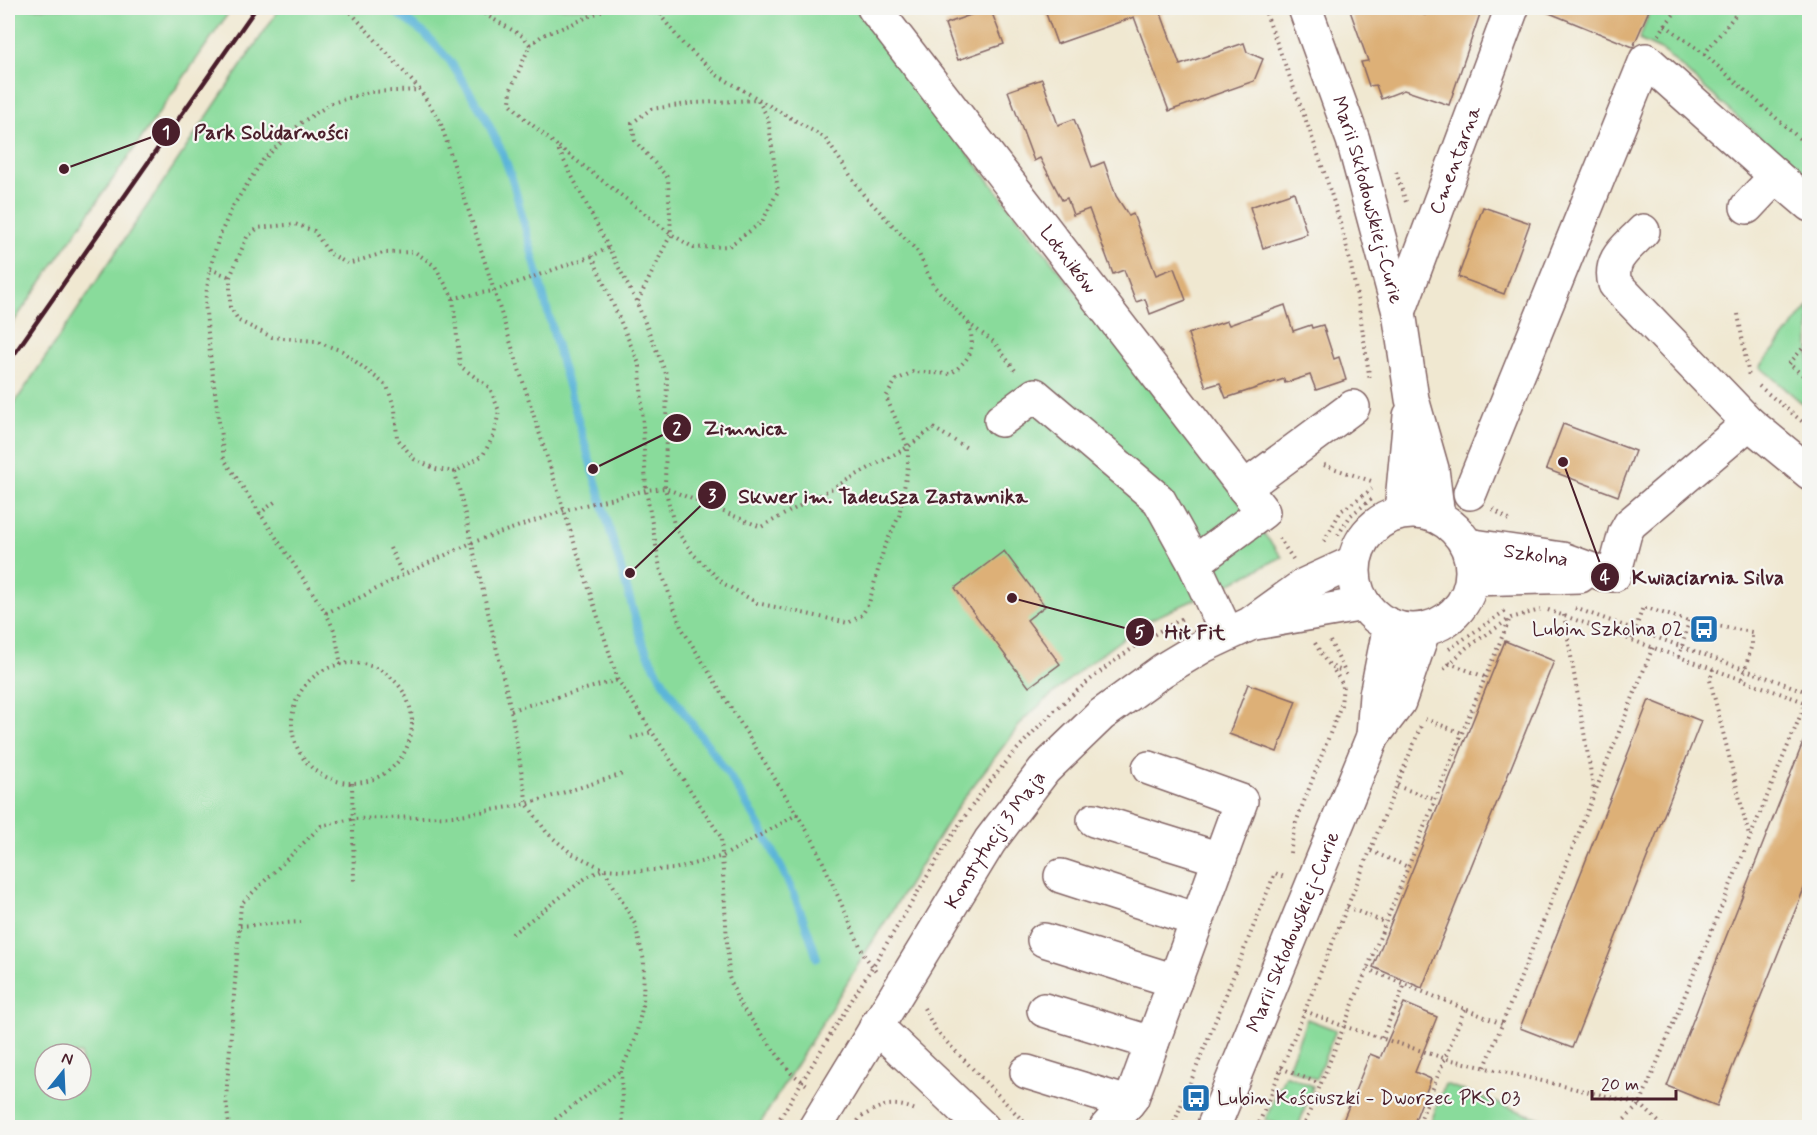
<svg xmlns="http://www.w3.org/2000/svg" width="1817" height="1135" font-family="Mynerve,sans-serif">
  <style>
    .green { fill: #89db9b; stroke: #6a7d63; stroke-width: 1.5; fill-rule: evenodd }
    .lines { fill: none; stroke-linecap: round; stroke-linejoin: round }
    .stream { stroke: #5bb5d9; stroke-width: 8 }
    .building { fill: #ddb077 }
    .minor-casing { stroke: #846565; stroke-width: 36 }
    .path { stroke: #846565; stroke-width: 4; stroke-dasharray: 1.5 4.5; stroke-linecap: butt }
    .minor { stroke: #fff; stroke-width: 33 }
    .rail { stroke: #4a1f2b; stroke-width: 4.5 }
    .labels { text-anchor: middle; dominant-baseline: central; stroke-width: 4.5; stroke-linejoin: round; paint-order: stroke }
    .street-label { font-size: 20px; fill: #4a1f2b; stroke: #f6f6f2 }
    .poi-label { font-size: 20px; fill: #4a1f2b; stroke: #f6f6f2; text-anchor: end }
    .leader { fill: none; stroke: #4a1f2b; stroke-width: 2 }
    .callout-dot { fill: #4a1f2b; stroke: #f6f6f2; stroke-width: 2 }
    .mark-label { font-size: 18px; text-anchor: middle; font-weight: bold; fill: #fff }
    .callout-label { font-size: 21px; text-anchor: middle; font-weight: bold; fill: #4a1f2b; stroke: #f6f6f2; stroke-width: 4.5; stroke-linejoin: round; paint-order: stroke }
  </style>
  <rect width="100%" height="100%" fill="#f6f6f2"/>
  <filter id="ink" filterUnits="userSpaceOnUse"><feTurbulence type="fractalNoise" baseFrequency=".0167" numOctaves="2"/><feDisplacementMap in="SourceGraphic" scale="12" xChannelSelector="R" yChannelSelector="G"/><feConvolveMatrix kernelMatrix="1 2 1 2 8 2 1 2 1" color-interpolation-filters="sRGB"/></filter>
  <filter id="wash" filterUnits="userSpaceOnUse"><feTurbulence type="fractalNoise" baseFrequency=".008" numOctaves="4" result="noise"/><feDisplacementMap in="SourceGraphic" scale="24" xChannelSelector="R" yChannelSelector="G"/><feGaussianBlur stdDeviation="1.35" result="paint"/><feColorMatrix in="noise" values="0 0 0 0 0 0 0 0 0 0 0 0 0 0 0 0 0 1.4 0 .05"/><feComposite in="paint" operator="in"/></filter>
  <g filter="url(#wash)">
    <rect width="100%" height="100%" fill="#f0e8d1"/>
    <g class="green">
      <path d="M8 8H232L8 330Z"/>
      <path d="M280 8H855L1282 557 1221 588 1147 621 1084 667 1025 718 960 803 864 955 758 1127 8 1128V413ZM45 1054H81V1090H45Z"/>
      <path d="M1651 8H1809V181L1663 51 1639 40Z"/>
      <path d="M1809 306V409L1760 367Z"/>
      <path d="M1307 1019 1336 1030 1316 1079 1288 1068Z"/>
      <path d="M1285 1075 1313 1086 1298 1127H1285L1265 1120Z"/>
      <path d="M1445 1084 1563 1127H1429Z"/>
    </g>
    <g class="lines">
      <path class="stream" d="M390 8 425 34 450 61 484 115 503 154 513 182 561 361 642 641C662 688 696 727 724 768 764 827 796 891 817 958"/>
    </g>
    <g id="blocks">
      <g class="building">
        <path d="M990 8 1004 44 958 60 945 24Z"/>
        <path d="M1044 8H1159L1180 65 1244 43 1247 52 1263 59 1254 81 1169 111 1134 17 1057 44Z"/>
        <path d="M1349 8H1404L1425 15 1428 8H1482L1449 105 1404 90 1381 99 1376 85 1369 86 1361 62 1368 61Z"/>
        <path d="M1537 8H1650L1633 47Z"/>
        <path d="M1042 79 1058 125 1074 119 1092 167 1104 162 1116 196 1129 216 1133 214 1156 275 1174 268 1186 300 1150 314 1145 299 1136 302 1124 270 1113 274 1089 209 1073 215 1067 198 1062 200 1040 158 1034 161 1008 91Z"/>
        <path d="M1294 192 1307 234 1263 248 1250 207Z"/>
        <path d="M1483 207 1530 223 1504 294 1458 277Z"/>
        <path d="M1285 305 1293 331 1311 325 1312 328 1323 325 1334 359 1339 357 1346 380 1316 390 1310 375 1285 383 1284 379 1226 398 1220 383 1206 387 1188 334 1227 321 1229 325Z"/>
        <path d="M1563 424 1635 451 1618 496 1546 469Z"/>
        <path d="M1004 551 1045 606 1027 620 1060 664 1029 687 955 588Z"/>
        <path d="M1505 641 1554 661 1422 988 1373 967Z"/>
        <path d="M1248 684 1296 701 1277 752 1229 734Z"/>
        <path d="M1649 700 1701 721 1572 1048 1520 1028Z"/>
        <path d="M1808 730 1809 876 1717 1106 1667 1086Z"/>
        <path d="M1404 1003 1437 1017 1415 1072 1431 1079 1412 1128H1354L1342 1123 1370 1054 1380 1058Z"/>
      </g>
    </g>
  </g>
  <g filter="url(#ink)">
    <use href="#blocks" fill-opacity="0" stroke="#846565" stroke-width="1.5"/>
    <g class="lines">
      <g class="minor-casing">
        <g id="minor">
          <path id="s1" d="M874 8 1263 512 1194 563"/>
          <path id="s2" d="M1305 8 1353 140 1399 312 1412 399 1432 469 1438 516"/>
          <path d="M1747 207 1776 176 1810 205"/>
          <path d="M1643 231C1627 248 1608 259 1615 284L1749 423"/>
          <path id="s3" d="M1399 312 1512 8"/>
          <path d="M1001 420 1035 395 1159 500 1194 563 1227 634"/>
          <path d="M1244 488 1353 407"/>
          <path d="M1470 493 1646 60 1776 176"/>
          <path d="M1401 512 1410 416"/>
          <circle cx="1413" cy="571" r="59"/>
          <path id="s4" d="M1467 545 1562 559 1603 574 1614 575 1625 533 1630 524 1749 423 1810 473"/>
          <path d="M1472 579 1580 576"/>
          <path d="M1255 623 1364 604"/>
          <path d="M1373 736 1376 695 1390 625"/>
          <path d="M1094 820 1220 859"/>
          <path d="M1061 876 1197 920"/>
          <path d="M1044 940 1175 981"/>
          <path d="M1044 1010 1152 1043"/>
          <path d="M876 1026 983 1128"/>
          <path d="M1027 1072 1128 1103"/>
          <path id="s5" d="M815 1128 990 841 1044 770 1101 715 1163 670 1203 646 1250 624 1304 585 1354 562"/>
          <path d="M1106 1128 1132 1098 1241 801 1149 768"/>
          <path id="s6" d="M1213 1128 1373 736 1399 702 1424 629"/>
        </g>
      </g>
      <g class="path">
        <path d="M347 8 420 90 440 121 618 680 721 837 729 977 739 1003 791 1073 807 1085"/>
        <path d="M474 8 524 37 530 45 511 89 510 103 524 118 556 145 637 303 667 376 665 488 675 528 693 554 723 583 757 603 848 623 862 615 869 603 884 548 899 516 908 466V447L886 397 896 380 913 372 951 374C972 356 975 351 969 324"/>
        <path d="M660 8 661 16 683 44 717 75 825 138 863 194 918 252 933 285 969 324 994 342 1017 373"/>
        <path d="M1264 8C1292 85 1324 162 1345 241 1357 287 1363 334 1370 381"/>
        <path d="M487 15 488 8"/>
        <path d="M1665 25 1679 8"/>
        <path d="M1659 35 1665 25 1704 54 1741 8"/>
        <path d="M530 45 543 35 572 24 608 8"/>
        <path d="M1704 54 1810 148"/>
        <path d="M559 147 671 234 694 248 729 246 762 222 778 191 768 118 758 100 694 103 651 109 632 123 635 141 668 178 671 234 637 303"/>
        <path d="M1396 172 1406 202"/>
        <path d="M592 256 640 366 646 490 660 568 681 627 814 842 864 955 876 971"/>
        <path d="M210 269 230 277"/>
        <path d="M453 298 493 291 592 256 608 248"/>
        <path d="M1738 314 1749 377"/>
        <path d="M1810 340 1789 364 1810 381"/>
        <path d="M1759 386 1810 428"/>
        <path d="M1324 465 1374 482"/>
        <path d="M455 472 436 469 414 459 397 438 395 409 387 386 342 351 315 341 272 337 239 321 230 307V277L247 237 258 228 295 224 314 231 329 253 348 264 383 253 415 252 435 266 453 298 460 366 490 388 499 411 494 435 483 455 455 472 511 710 527 804 547 833 571 853 604 869 636 871 674 869 723 856 798 814"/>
        <path d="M1493 509 1509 520"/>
        <path d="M259 514 276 501"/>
        <path d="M1338 535 1351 515 1372 499"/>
        <path d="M1279 538 1293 559"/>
        <path d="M1324 541 1341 511 1372 489"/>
        <path d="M390 548 403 575"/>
        <path d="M1575 608 1810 693"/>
        <path d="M1548 610 1810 704"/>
        <path d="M326 613 363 596 403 575 471 543 565 510 646 490 665 488 761 527 908 447 933 428 967 448"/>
        <path d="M1564 615 1594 791"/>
        <path d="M1632 639 1643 607 1689 621 1752 632V644L1742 680"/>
        <path d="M1330 641 1348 678"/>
        <path d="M1315 643C1324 658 1326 667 1344 671"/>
        <path d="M1449 649 1508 609"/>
        <path d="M1679 657 1689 621"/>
        <path d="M1449 663 1485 677"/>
        <circle cx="352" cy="723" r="60"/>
        <path d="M341 665 335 632 326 613 224 459 210 354 205 302 210 269 219 237 233 206 263 160 302 122 332 103 369 92 419 90"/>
        <path d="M1444 669 1466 648 1511 618 1540 610"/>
        <path d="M1713 669 1710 680 1749 836"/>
        <path d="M511 710 618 680"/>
        <path d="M1425 719 1462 733"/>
        <path d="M631 738 652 732"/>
        <path d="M352 783 354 881"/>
        <path d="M1397 786 1436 800"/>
        <path d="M1371 851 1408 867"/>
        <path d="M1290 853 1295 825 1341 705 1343 685 1333 669"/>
        <path d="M1347 907 1386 923"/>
        <path d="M240 926 301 922"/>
        <path d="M512 934 587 877 604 869 635 924 644 961 643 1004 635 1040 621 1070 544 1128"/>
        <path d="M1367 969 1502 1024"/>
        <path d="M924 1008 936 1031 1030 1128"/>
        <path d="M1305 1011 1343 1026 1444 1058 1640 1104 1665 1128"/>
        <path d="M1382 1038 1405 984"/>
        <path d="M1485 1067 1653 647"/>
        <path d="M1281 1068 1320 1084"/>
        <path d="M621 1071 623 1128"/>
        <path d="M858 1121C861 1116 865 1115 870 1112 887 1102 900 1103 918 1111"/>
        <path d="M1259 1124 1268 1128"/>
        <path d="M229 1128 226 1099 241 904 321 826 352 819 453 816 480 812 527 804 626 773"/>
        <path d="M774 1128C814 1061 855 995 895 930 924 883 952 831 986 787 1039 718 1107 658 1185 617"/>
        <path d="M1172 1128 1275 873 1284 877"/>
        <path d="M1257 1128 1421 726"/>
        <path d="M1303 1128 1462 733 1510 618"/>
        <path d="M1417 1128 1465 1008"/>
        <path d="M1616 1128 1640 1104 1806 702"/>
      </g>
      <use href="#minor" class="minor"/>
      <path class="rail" d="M8 363 256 8"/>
    </g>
  </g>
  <defs>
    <g id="bus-square" transform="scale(1.5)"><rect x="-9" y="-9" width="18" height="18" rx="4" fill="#1f6fb2" stroke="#f6f6f2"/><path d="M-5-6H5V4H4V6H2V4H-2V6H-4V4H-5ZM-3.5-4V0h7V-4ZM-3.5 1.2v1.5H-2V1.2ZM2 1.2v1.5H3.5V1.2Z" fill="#fff"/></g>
  </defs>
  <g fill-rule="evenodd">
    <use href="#bus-square" x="1704" y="629"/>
    <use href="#bus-square" x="1196" y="1098"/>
  </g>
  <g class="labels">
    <g class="street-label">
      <text stroke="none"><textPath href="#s3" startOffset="162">Cmentarna</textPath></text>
      <text stroke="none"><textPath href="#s2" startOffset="202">Marii Skłodowskiej-Curie</textPath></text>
      <text stroke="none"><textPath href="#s1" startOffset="318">Lotników</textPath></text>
      <text stroke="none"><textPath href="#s4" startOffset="70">Szkolna</textPath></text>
      <text stroke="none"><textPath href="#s5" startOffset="340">Konstytucji 3 Maja</textPath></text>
      <text stroke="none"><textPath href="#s6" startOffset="212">Marii Skłodowskiej-Curie</textPath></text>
    </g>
    <g class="poi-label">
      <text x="1683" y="629">Lubin Szkolna 02</text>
      <text x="1217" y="1098" text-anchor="start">Lubin Kościuszki - Dworzec PKS 03</text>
    </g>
  </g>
  <path class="leader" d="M64 169L166 132M593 469L677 428M630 573L712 495M1563 462L1605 577M1012 598L1140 632"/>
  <g class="callout-dot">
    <circle cx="64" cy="169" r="6"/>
    <circle cx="593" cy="469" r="6"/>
    <circle cx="630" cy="573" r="6"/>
    <circle cx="1563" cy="462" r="6"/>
    <circle cx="1012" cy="598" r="6"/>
    <circle cx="166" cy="132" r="15"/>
    <circle cx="677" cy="428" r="15"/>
    <circle cx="712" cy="495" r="15"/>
    <circle cx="1605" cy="577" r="15"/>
    <circle cx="1140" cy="632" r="15"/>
  </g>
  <g class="mark-label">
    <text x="166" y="138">1</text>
    <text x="677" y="434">2</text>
    <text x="712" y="501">3</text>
    <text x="1605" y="583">4</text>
    <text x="1140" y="638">5</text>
  </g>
  <g class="callout-label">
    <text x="271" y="139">Park Solidarności</text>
    <text x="745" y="435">Zimnica</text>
    <text x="883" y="503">Skwer im. Tadeusza Zastawnika</text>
    <text x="1708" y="584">Kwiaciarnia Silva</text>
    <text x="1195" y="639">Hit Fit</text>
  </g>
  <rect width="1817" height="1135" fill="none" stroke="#f6f6f2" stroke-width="30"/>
  <g transform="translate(63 1072) rotate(18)"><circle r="28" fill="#f6f6f2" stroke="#b1a0a2" stroke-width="1.5"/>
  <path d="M0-4.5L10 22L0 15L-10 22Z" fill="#1f6fb2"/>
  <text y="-9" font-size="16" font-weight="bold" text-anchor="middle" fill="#4a1f2b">N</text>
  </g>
  <path d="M1592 1090v9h84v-9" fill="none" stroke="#4a1f2b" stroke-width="3"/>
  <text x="1601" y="1090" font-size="18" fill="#4a1f2b" stroke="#f6f6f2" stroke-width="4.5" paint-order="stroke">20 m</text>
</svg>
